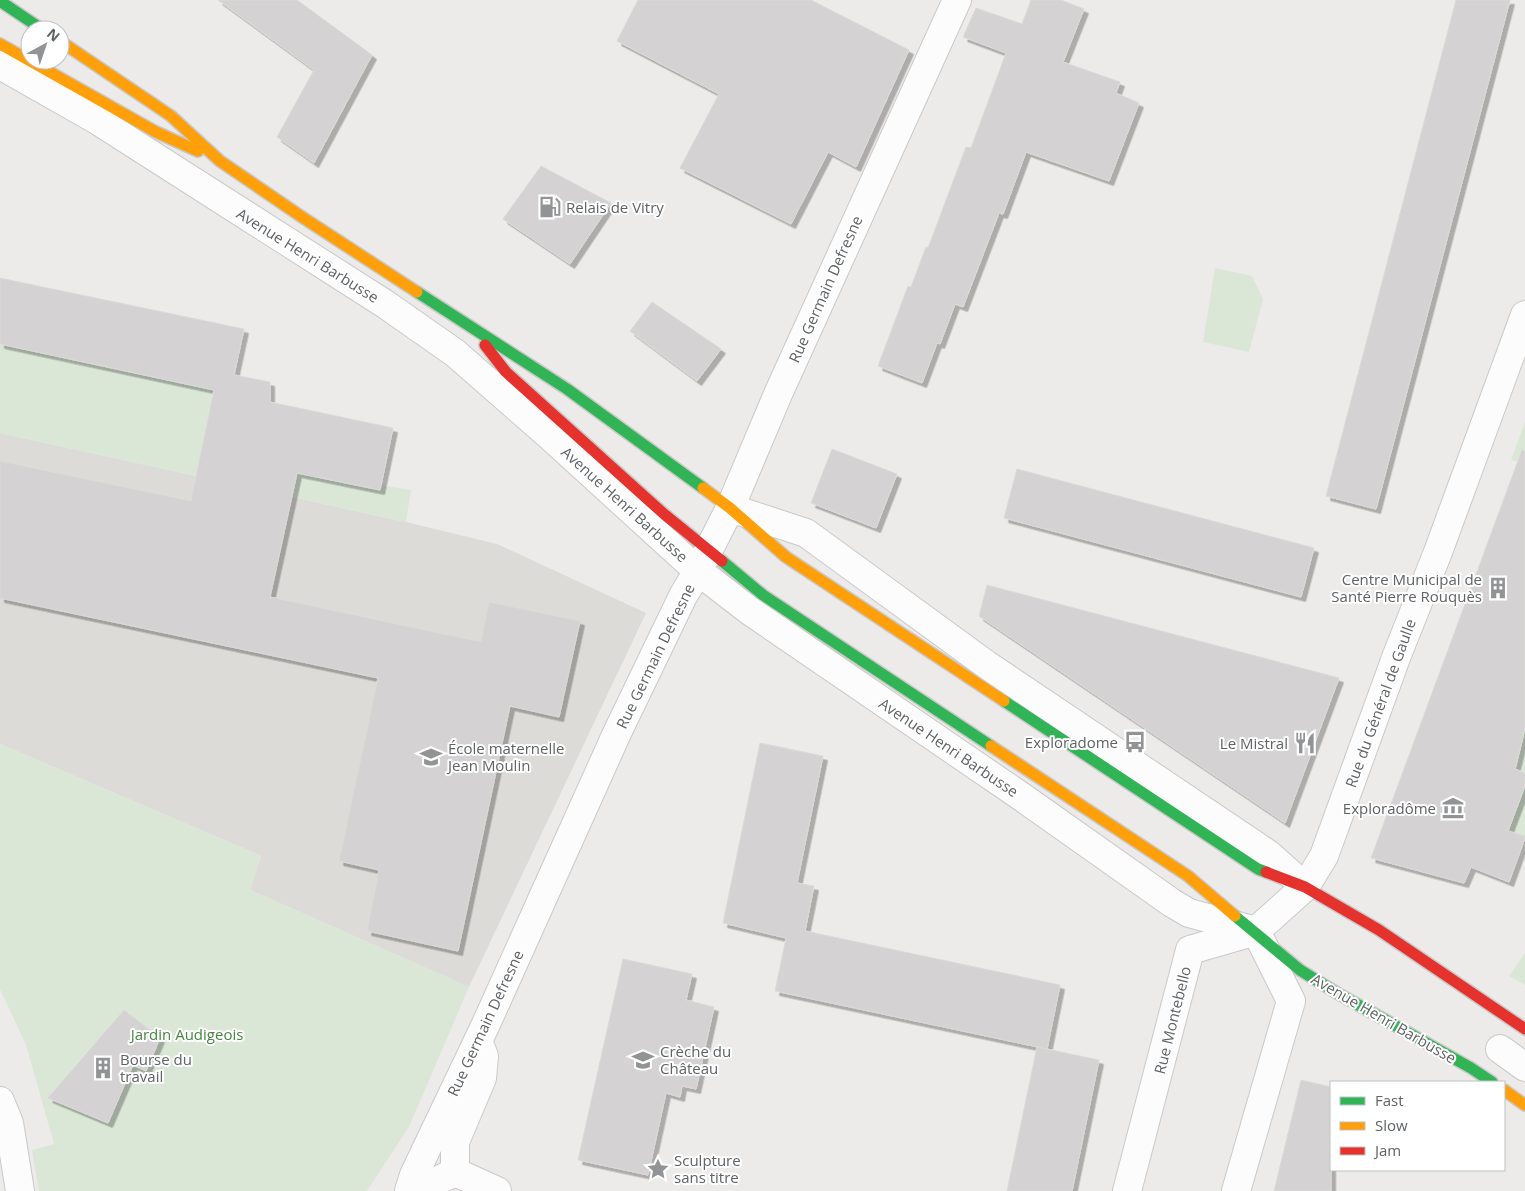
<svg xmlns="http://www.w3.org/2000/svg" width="1525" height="1191" font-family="'Open Sans',sans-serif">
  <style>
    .education { fill: #dddbd8 }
    .green { fill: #dae7d6 }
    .building { fill: #d4d2d2; stroke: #dcdad8; filter: url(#shadow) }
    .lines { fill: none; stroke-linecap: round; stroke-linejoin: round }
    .street-casing { stroke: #cac9c9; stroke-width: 30 }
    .fast-casing { stroke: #c8c8c8; stroke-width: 14 }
    .slow-casing { stroke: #c8c8c8; stroke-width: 14 }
    .jam-casing { stroke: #c8c8c8; stroke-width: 14 }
    .street { stroke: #fcfcfc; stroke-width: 28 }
    .fast { stroke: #30b455; stroke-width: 11 }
    .slow { stroke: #ff9f0a; stroke-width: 11 }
    .jam { stroke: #e5322d; stroke-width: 11 }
    .labels { text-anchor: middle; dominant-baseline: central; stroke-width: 4; stroke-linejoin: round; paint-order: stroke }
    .poi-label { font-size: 15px; fill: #5f6366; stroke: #fff; text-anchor: start }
    .street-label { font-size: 15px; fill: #5f6366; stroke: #fff }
    .park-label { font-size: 15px; fill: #468440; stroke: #fff }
  </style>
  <defs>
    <filter id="shadow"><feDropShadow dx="4.5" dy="4.5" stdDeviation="0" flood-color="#0004"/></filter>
  </defs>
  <rect width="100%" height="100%" fill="#edebe9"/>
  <path class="education" d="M0 433 406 522 497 544 646 613 469 987 250 890 261 856 0 744Z"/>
  <g class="green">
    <path d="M1215 268 1252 276 1263 299 1249 352 1203 342Z"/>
    <path d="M0 344 214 390 201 453 380 490 381 485 411 490 406 522 0 433Z"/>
    <path d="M1525 422V464L1511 460Z"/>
    <path d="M1525 729V773L1517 770Z"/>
    <path d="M0 744 261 856 250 890 469 987 409 1127 367 1191H39L32 1150 54 1144 26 1045 0 989Z"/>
    <path d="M1525 786V836L1508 831Z"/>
    <path d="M1525 953V985L1509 976Z"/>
  </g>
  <g class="building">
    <path d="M218 0H297L372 55 314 163 277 137 314 70Z"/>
    <path d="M638 0H811L909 50 856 167 828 152 791 224 680 168 719 94 617 41Z"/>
    <path d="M1031 0H1061L1084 9 1063 62 1120 82 1116 93 1139 103 1109 181 1026 152 1003 214 999 213 963 307 955 304 940 344 937 343 922 383 878 366 908 286 911 287 926 247 928 248 966 147 971 148 1006 53 963 37 976 8 1022 24Z"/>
    <path d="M1456 0H1510L1376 509 1326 496Z"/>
    <path d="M541 166 611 203 570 264 503 219Z"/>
    <path d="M0 278 244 329 234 375 270 382V402L393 428 380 490 297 473 270 597 481 642 489 602 580 621 559 717 510 706 458 951 367 931 379 870 339 861 378 678 0 598V461L191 501 214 390 0 344Z"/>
    <path d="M652 302 721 349 697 381 630 331Z"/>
    <path d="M832 449 897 474 876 528 811 503Z"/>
    <path d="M1522 450 1525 451V729L1515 769 1525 773V786L1508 831 1525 836V838L1509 882 1471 867 1464 883 1371 858Z"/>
    <path d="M1017 469 1314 548 1301 597 1004 518Z"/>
    <path d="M987 585 1339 678 1285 823 979 616Z"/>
    <path d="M760 743 823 756 797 883 814 886 805 931 1060 985 1047 1049 775 991 786 938 723 923Z"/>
    <path d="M623 959 692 974 686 1000 714 1007 696 1089 682 1086 680 1097 666 1093 648 1175 578 1160Z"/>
    <path d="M124 1010 160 1038 146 1071 133 1065 108 1123 48 1098Z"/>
    <path d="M1037 1047 1099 1060 1072 1191H1007Z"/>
    <path d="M1301 1080 1331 1087V1191H1274Z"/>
  </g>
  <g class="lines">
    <g class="street-casing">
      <g id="street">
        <path d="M0 65 97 120 385 304 455 353 551 437 698 571 750 611 1022 797 1172 903 1189 913 1256 931"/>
        <path d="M730 508 806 533 987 665 1268 854 1304 886"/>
        <path d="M478 1041 484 1056 482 1078 455 1142V1172L497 1191"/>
        <path d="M1500 1049 1525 1067"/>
        <path d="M0 1101 9 1123 20 1191"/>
        <path d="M409 1191 414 1175 486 1024 617 733 683 596 698 571 730 508 778 394 957 0"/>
        <path d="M417 1191 455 1172"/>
        <path d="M1127 1191 1190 950 1256 931 1305 887 1324 856 1397 655 1438 552 1525 315"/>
        <path d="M1236 1191 1291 1001 1257 933"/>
      </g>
    </g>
    <g class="fast-casing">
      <g id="fast">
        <path d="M0 1 43 30"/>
        <path d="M417 292 567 389 703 488"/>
        <path d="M722 561 763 595 991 746"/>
        <path d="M1004 701 1258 869 1266 872"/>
        <path d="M1235 916 1300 970 1337 993 1471 1068 1492 1082"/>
      </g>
    </g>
    <g class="slow-casing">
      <g id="slow">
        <path d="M60 41 171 116 220 161 302 217 417 292"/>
        <path d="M0 44 156 132 198 151"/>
        <path d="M703 488 730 508 786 557 1004 701"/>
        <path d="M991 746 1188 876 1235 916"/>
        <path d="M1504 1090 1525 1105"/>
      </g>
    </g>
    <g class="jam-casing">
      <g id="jam">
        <path d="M485 345 506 372 664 514 722 561"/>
        <path d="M1266 872 1305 887 1379 930 1525 1029"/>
      </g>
    </g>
    <use href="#street" class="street"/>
    <use href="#fast" class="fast"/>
    <use href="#slow" class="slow"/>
    <use href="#jam" class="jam"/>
  </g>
  <defs>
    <g id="fuel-bare" transform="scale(1.725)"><path d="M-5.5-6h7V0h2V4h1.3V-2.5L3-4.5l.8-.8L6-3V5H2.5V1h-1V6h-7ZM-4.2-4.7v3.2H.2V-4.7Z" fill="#919394" stroke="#fff" stroke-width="2.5" paint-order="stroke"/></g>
    <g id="building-bare" transform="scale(1.725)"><path d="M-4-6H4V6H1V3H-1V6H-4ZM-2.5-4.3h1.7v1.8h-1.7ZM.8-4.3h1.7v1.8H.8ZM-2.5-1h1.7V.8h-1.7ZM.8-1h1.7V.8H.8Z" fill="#919394" stroke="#fff" stroke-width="2.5" paint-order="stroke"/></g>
    <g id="bus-bare" transform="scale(1.725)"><path d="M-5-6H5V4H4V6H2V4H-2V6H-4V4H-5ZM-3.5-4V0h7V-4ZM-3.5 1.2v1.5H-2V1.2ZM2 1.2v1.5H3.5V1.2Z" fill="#919394" stroke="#fff" stroke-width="2.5" paint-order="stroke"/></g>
    <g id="restaurant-bare" transform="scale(1.725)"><path d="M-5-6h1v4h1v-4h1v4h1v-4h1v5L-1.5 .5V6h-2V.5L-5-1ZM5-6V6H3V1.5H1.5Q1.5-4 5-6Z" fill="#919394" stroke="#fff" stroke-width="2.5" paint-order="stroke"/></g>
    <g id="school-bare" transform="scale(1.725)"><path d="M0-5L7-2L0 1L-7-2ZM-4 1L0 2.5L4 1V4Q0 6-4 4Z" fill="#919394" stroke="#fff" stroke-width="2.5" paint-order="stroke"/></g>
    <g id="museum-bare" transform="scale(1.725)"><path d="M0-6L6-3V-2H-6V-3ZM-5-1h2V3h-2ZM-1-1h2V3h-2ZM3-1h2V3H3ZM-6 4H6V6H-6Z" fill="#919394" stroke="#fff" stroke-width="2.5" paint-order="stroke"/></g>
    <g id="sight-bare" transform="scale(1.725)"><path d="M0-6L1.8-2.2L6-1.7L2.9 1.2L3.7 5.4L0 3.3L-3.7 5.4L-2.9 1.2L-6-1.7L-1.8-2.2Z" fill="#919394" stroke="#fff" stroke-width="2.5" paint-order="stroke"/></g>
  </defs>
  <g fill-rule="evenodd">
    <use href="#fuel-bare" x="550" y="207"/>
    <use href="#building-bare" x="1498" y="588"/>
    <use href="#bus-bare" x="1135" y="742"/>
    <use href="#restaurant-bare" x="1305" y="743"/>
    <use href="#school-bare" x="431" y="757"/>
    <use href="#museum-bare" x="1453" y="808"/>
    <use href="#school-bare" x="643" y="1060"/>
    <use href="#building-bare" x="103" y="1068"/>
    <use href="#sight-bare" x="658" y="1169"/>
  </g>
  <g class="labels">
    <g class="poi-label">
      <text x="566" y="207">Relais de Vitry</text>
      <text x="1482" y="579" text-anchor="end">Centre Municipal de<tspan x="1482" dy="17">Santé Pierre Rouquès</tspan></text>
      <text x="1118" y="742" text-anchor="end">Exploradome</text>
      <text x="1288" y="743" text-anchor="end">Le Mistral</text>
      <text x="448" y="748">École maternelle<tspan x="448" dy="17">Jean Moulin</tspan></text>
      <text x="1436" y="808" text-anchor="end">Exploradôme</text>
      <text x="660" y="1051">Crèche du<tspan x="660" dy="17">Château</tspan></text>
      <text x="120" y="1059">Bourse du<tspan x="120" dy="17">travail</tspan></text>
      <text x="674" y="1160">Sculpture<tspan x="674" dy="17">sans titre</tspan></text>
    </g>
    <g class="street-label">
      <text transform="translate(308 255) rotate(32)">Avenue Henri Barbusse</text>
      <text transform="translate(825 289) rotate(-66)">Rue Germain Defresne</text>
      <text transform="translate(625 504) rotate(42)">Avenue Henri Barbusse</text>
      <text transform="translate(655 656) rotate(-64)">Rue Germain Defresne</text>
      <text transform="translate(1380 703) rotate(-70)">Rue du Général de Gaulle</text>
      <text transform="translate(949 747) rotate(34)">Avenue Henri Barbusse</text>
      <text transform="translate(1384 1018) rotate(30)">Avenue Henri Barbusse</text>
      <text transform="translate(1172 1020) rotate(-76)">Rue Montebello</text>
      <text transform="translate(485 1023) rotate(-65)">Rue Germain Defresne</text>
    </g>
    <g class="park-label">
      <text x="187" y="1034">Jardin Audigeois</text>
    </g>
  </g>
  <rect x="1330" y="1081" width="175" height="90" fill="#ffffff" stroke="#bfc1c2"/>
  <rect x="1340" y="1097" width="25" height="8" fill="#30b455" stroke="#bfc1c2"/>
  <text x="1375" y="1106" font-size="15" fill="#5f6366">Fast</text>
  <rect x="1340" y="1122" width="25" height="8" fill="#ff9f0a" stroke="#bfc1c2"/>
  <text x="1375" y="1131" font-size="15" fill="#5f6366">Slow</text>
  <rect x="1340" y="1147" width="25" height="8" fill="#e5322d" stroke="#bfc1c2"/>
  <text x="1375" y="1156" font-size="15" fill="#5f6366">Jam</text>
  <g transform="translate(45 45) rotate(40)"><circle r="24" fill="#ffffff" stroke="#bfc1c2"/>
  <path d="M0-4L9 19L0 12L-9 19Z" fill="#919394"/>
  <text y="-8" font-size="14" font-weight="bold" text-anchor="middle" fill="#5f6366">N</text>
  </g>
</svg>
